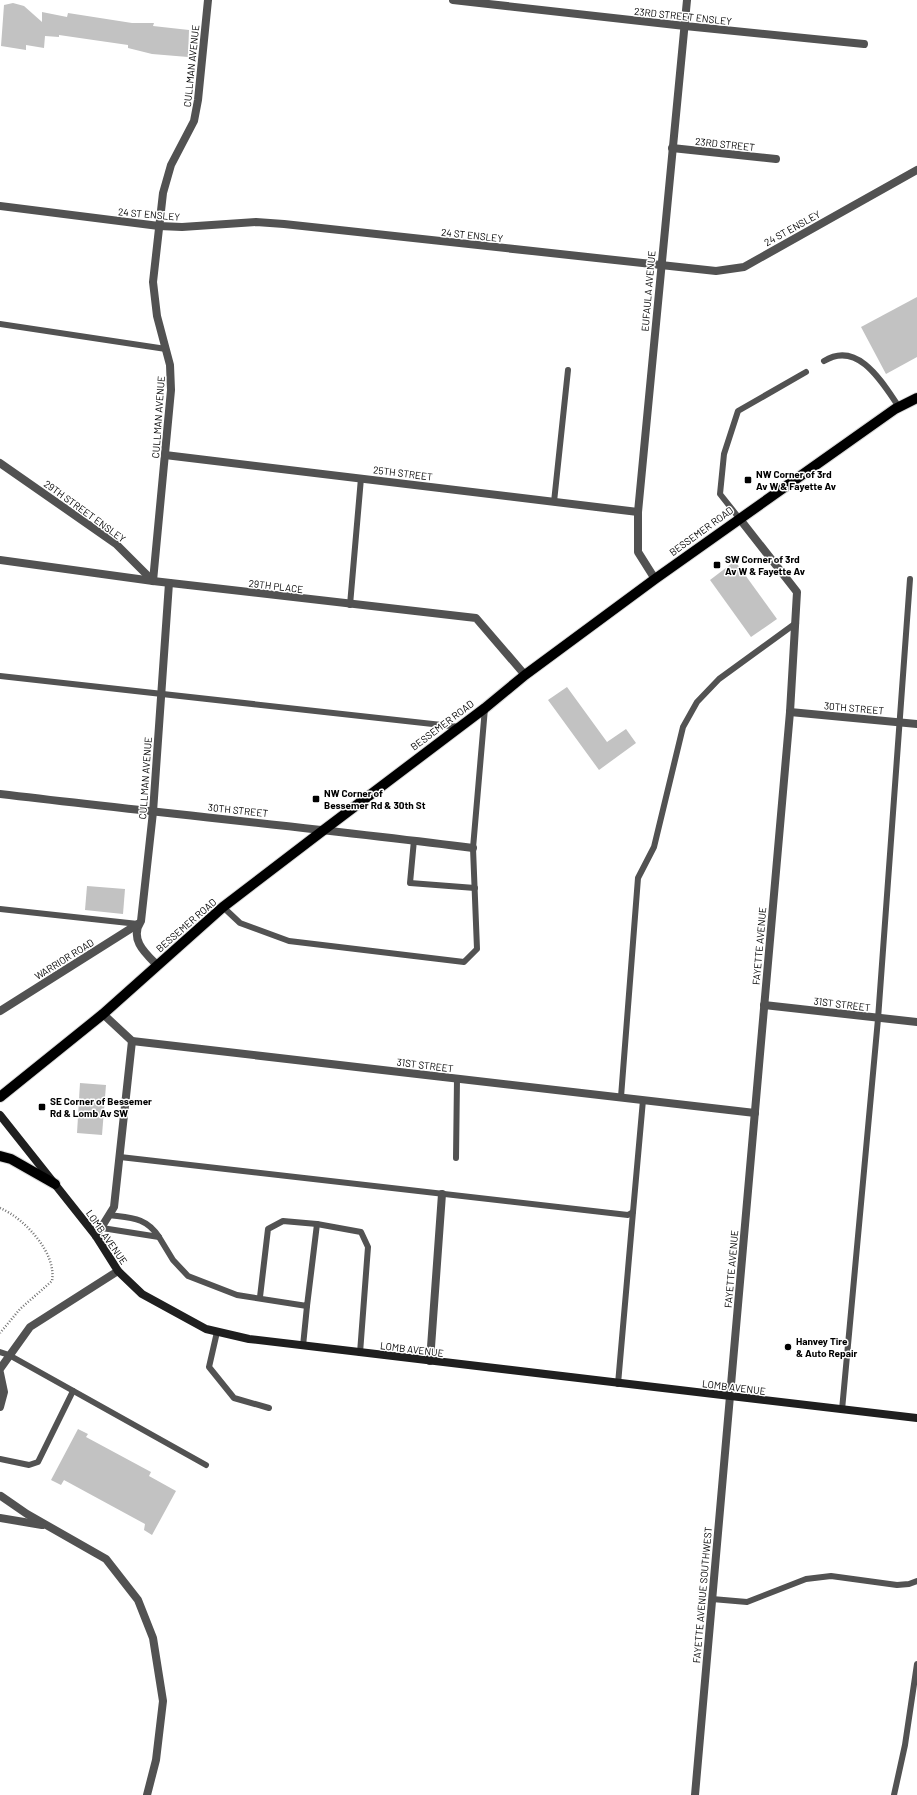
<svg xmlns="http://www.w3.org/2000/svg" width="917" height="1795" font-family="Barlow,sans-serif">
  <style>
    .building { fill: #c2c2c2 }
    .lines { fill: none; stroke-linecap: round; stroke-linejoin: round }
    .primary-casing { stroke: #dbdbdb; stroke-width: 12 }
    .path { stroke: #747474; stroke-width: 2.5; stroke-dasharray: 1 2; stroke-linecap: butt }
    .service { stroke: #525252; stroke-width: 6 }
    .minor { stroke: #525252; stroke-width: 8 }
    .tertiary { stroke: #525252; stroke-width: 8 }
    .secondary { stroke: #1f1f1f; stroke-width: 8 }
    .primary { stroke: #000; stroke-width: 10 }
    .poi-dot { fill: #000; stroke: #fff; stroke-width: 1.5 }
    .labels { text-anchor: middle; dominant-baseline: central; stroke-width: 3; stroke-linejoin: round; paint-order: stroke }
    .street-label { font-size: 10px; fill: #000; stroke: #fff }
    .poi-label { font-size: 10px; font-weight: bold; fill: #000; stroke: #fff; text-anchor: start }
  </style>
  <rect width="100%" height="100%" fill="#fff"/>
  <g class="building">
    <path d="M13 3 24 6 42 22V12L67 17 68 13 132 23H154L153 26 189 30 188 57 152 54 128 48V45L59 35V37L45 36 44 48 26 45V50L1 46 4 5Z"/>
    <path d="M917 297V357L886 374 861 327Z"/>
    <path d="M735 561 777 619 751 637 710 580Z"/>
    <path d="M567 687 607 742 626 729 636 743 599 770 548 700Z"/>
    <path d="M87 886 125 889 123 914 85 910Z"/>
    <path d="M80 1083 106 1085 102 1135 77 1133Z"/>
    <path d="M78 1429 88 1434 86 1437 151 1472 149 1476 176 1491 152 1535 144 1530 145 1524 64 1480 61 1485 51 1480Z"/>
  </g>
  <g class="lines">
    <g class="primary-casing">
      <g id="primary">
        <path d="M0 1097 103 1014 223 907 325 829 485 708 525 675 655 579 895 409 917 398"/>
        <path d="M0 1156 11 1159 55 1184"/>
      </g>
    </g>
    <path class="path" d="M0 1208C24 1218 57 1253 52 1281L20 1309 0 1333"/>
    <g class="service">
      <path d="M0 324 166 349"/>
      <path d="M824 361C858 340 882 382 899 407"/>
      <path d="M554 502 568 370"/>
      <path d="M739 518 720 494 724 454 738 411 806 372"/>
      <path d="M350 605 361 478"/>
      <path d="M0 676 460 727"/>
      <path d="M414 840 410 883 475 888"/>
      <path d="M223 907 240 923 289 941 464 962 477 949 473 848 485 708"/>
      <path d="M0 909 138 924"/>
      <path d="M621 1097 638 878 654 847 683 727 697 702 719 679 796 623"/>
      <path d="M120 1157 628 1215 633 1212 643 1100"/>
      <path d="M456 1158 457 1079"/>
      <path d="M317 1224 361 1232 368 1247 360 1353"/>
      <path d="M102 1228 159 1237C146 1217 131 1218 109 1215"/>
      <path d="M159 1237 173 1260 188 1276 237 1295 307 1306 317 1224 283 1221 268 1229 260 1297"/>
      <path d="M217 1332 209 1367 234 1398 269 1408"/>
      <path d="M303 1346 307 1306"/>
      <path d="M0 1352 9 1355 206 1465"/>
      <path d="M618 1384 633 1212"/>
      <path d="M842 1410 878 1019 910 579"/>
      <path d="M0 1459 29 1465 38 1462 73 1391"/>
      <path d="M712 1599 747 1602 806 1579 831 1576 897 1585 909 1584 917 1581"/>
      <path d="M894 1795 905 1745 917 1664"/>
    </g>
    <g class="minor">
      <path d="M453 0 685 26 864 44"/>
      <path d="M672 148 776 159"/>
      <path d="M0 206 159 226 182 227 256 222 284 224 716 271 744 267 917 170"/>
      <path d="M165 455 638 512"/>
      <path d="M0 463 116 544 153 581"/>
      <path d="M0 560 153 581 476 618 525 675"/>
      <path d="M655 579 638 552V512L687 0"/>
      <path d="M153 581 171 390 170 365 157 316 153 282 163 193 171 165 194 121 198 100 208 0"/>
      <path d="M790 712 917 724"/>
      <path d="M0 794C158 813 316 828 473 848"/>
      <path d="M157 965C145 953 129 939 141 921L153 812 169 583"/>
      <path d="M764 1005 917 1022"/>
      <path d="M0 1011 138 924"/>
      <path d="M103 1014 132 1041 755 1113"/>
      <path d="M96 1236 114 1207 132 1041"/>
      <path d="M430 1361 442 1194"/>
      <path d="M0 1369 30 1327 118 1271"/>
      <path d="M0 1373 4 1392 0 1407"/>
      <path d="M730 1396 790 712 797 592 739 518"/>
      <path d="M1 1496 27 1514 106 1559 138 1600 153 1638 163 1701 156 1760 147 1795"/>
      <path d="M0 1518 42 1525"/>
    </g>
    <path class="tertiary" d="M695 1795 730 1396"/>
    <path class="secondary" d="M0 1115 96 1236 118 1271 142 1294 206 1329 249 1339 917 1418"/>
    <use href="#primary" class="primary"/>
  </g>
  <g class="poi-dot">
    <rect x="744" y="476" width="8" height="8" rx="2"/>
    <rect x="713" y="561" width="8" height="8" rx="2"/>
    <rect x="312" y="795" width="8" height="8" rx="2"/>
    <rect x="38" y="1103" width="8" height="8" rx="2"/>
    <circle cx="788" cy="1347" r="4"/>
  </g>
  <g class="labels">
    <g class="street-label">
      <text transform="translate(683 16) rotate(6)">23RD STREET ENSLEY</text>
      <text transform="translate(191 66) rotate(-84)">CULLMAN AVENUE</text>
      <text transform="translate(725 144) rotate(6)">23RD STREET</text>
      <text transform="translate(149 214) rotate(5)">24 ST ENSLEY</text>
      <text transform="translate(792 228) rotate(-29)">24 ST ENSLEY</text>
      <text transform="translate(472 235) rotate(6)">24 ST ENSLEY</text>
      <text transform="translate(648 291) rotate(-85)">EUFAULA AVENUE</text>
      <text transform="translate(158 417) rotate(-86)">CULLMAN AVENUE</text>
      <text transform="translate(403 473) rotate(7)">25TH STREET</text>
      <text transform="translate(85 511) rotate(36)">29TH STREET ENSLEY</text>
      <text transform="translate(701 531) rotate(-36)">BESSEMER ROAD</text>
      <text transform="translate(276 586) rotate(7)">29TH PLACE</text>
      <text transform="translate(854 708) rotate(5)">30TH STREET</text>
      <text transform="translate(442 725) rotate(-37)">BESSEMER ROAD</text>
      <text transform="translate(145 778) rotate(-86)">CULLMAN AVENUE</text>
      <text transform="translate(238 810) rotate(6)">30TH STREET</text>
      <text transform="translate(186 925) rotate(-41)">BESSEMER ROAD</text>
      <text transform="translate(759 946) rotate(-85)">FAYETTE AVENUE</text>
      <text transform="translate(64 959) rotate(-32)">WARRIOR ROAD</text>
      <text transform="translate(842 1004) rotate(7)">31ST STREET</text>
      <text transform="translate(425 1065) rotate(7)">31ST STREET</text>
      <text transform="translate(107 1237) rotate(55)">LOMB AVENUE</text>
      <text transform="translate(731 1269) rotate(-85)">FAYETTE AVENUE</text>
      <text transform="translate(412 1349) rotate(7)">LOMB AVENUE</text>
      <text transform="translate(734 1387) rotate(7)">LOMB AVENUE</text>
      <text transform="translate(702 1595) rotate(-85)">FAYETTE AVENUE SOUTHWEST</text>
    </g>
    <g class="poi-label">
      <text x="756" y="474">NW Corner of 3rd<tspan x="756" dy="12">Av W &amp; Fayette Av</tspan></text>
      <text x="725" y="559">SW Corner of 3rd<tspan x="725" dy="12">Av W &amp; Fayette Av</tspan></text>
      <text x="324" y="793">NW Corner of<tspan x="324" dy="12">Bessemer Rd &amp; 30th St</tspan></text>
      <text x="50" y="1101">SE Corner of Bessemer<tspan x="50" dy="12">Rd &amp; Lomb Av SW</tspan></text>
      <text x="796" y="1341">Hanvey Tire<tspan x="796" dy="12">&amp; Auto Repair</tspan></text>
    </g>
  </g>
</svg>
